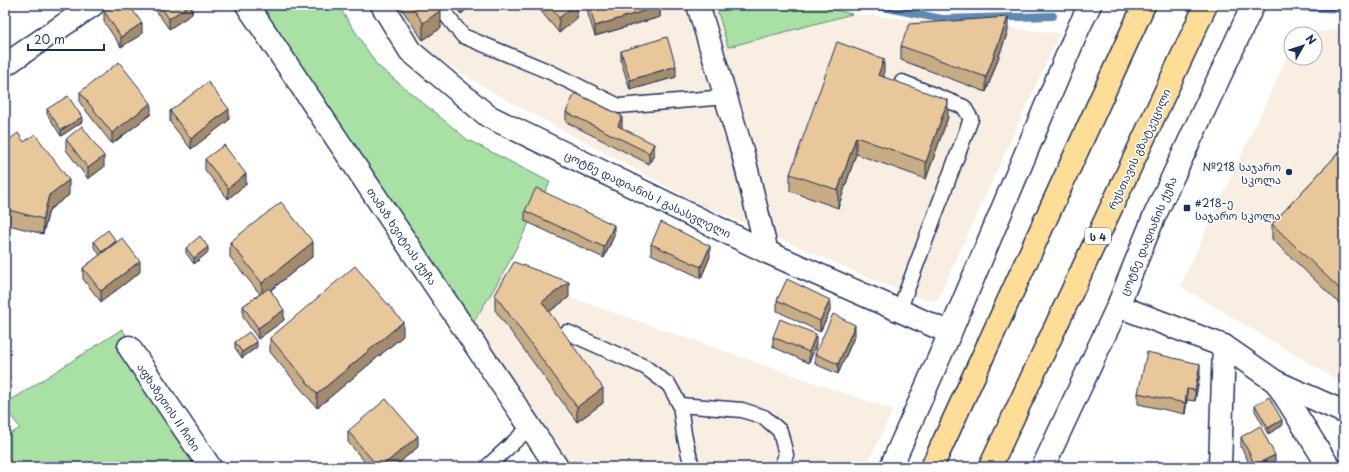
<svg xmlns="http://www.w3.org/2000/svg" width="1349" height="472" font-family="'Playpen Sans','Noto Sans Georgian',sans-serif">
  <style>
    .built { fill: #f8eee1 }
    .green { fill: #a9e0a4; stroke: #628881 }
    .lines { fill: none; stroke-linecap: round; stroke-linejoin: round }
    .stream { stroke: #5d8bb1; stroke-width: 8 }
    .service-casing { stroke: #1b2f5e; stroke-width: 17 }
    .minor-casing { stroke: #1b2f5e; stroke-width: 25 }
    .tertiary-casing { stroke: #1b2f5e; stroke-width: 25 }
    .motorway-casing { stroke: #1b2f5e; stroke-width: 25 }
    .service { stroke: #fff; stroke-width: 14 }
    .minor { stroke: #fff; stroke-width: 22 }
    .tertiary { stroke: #fff; stroke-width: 22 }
    .motorway { stroke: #fedd96; stroke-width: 22 }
    .wall { fill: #c8ac84; stroke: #1b2f5e }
    .shaded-wall { fill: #a28c6c; stroke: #1b2f5e }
    .building { fill: #e8c89a; stroke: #1b2f5e }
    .poi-dot { fill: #1b2f5e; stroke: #fff; stroke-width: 1.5 }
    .labels { text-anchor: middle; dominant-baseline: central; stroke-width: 3; stroke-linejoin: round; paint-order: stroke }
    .shield { fill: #fff; stroke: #5f6d8e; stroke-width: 1 }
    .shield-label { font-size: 10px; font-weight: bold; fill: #1b2f5e }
    .street-label { font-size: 11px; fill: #1b2f5e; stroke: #fff }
    .poi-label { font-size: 11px; fill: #1b2f5e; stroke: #fff; text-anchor: end }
  </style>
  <rect width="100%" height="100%" fill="#fff"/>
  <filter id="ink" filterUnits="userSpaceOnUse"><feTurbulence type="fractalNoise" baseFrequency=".025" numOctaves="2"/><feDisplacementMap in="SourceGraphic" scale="8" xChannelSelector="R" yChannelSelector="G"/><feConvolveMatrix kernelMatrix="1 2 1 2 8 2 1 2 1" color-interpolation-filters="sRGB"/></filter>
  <g filter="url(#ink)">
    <g class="built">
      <path d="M393 5H716L728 47 852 14 1060 33 937 301 910 295 701 205 492 92 422 48Z"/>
      <path d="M1344 30V384L1180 286 1291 49V58H1315V34H1298L1299 33Z"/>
      <path d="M503 274 893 410 866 467H565L470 328Z"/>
    </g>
    <g class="green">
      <path d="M260 5H338L377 65 468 140 550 182 503 274 470 328Z"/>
      <path d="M716 5H816L852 14 728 47Z"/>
      <path d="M122 329 218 467H5V437L20 428 5 408V404Z"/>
    </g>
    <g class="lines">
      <g class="stream">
        <path d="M873 5 942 19 1053 16"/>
        <path d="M1280 6 1344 9"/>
      </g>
      <g class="service-casing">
        <g id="service">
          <path d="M438 5 463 36 550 72 619 106 726 97"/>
          <path d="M899 311 971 119 964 107 902 82"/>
          <path d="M567 332 645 367 669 385 680 405 684 434 692 467"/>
          <path d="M680 405 742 410 764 417 780 431 786 455 781 467"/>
          <path d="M487 467 530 427"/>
        </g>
      </g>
      <g class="minor-casing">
        <g id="minor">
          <path d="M247 5 557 467"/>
          <path d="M382 5 410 51 488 116 767 252 950 333"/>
          <path d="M698 5 743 154 767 252"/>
          <path d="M5 65 93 5"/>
          <path d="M1118 306 1224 346 1276 382 1344 412"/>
          <path d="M129 347 210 467"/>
          <path d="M1276 382 1329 467"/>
          <path d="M1220 467 1224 346"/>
        </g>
      </g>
      <g class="tertiary-casing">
        <g id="tertiary">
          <path d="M891 467 950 333 1079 27 1090 5"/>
          <path d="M1043 467 1118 306 1154 217 1253 5"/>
        </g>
      </g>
      <g class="motorway-casing">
        <g id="motorway">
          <path d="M932 467 1144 5"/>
          <path d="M990 467 1206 5"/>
        </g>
      </g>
      <use href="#service" class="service"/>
      <use href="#minor" class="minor"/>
      <use href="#tertiary" class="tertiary"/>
      <use href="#motorway" class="motorway"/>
    </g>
    <g class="wall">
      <path d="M152 5H192V14L169 29Z"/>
      <path d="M399 5H438L441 28 423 40Z"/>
      <path d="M453 5H472L461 14Z"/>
      <path d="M536 5H577V18L559 33Z"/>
      <path d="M588 5H660V17L595 36 588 14Z"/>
      <path d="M104 11 142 34 121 47 104 22Z"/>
      <path d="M1008 31 986 92 901 60V46Z"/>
      <path d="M621 51 676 77 630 90 621 61Z"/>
      <path d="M884 76V77L948 117 926 179 856 154 838 208 790 191V174Z"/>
      <path d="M80 92 151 114 112 144 80 103Z"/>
      <path d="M47 109 82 122 61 136 47 114Z"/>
      <path d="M170 111 229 120 191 149 170 122Z"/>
      <path d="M566 112 622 127V128L654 155 649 164 566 122Z"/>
      <path d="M66 139 104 167 88 179 66 150Z"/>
      <path d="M24 142 69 195 49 210 43 234 5 224V143Z"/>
      <path d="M1344 147V308L1272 239V224Z"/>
      <path d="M205 159 246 184 228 199 205 170Z"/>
      <path d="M525 211 614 236 604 258 525 221Z"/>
      <path d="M94 241 116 243 140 272 101 302 83 279V268L100 255 94 247Z"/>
      <path d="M230 242 313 256 271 290 284 320 258 339 243 317V306L260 294 230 257Z"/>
      <path d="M651 244 710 257 701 278 651 254Z"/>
      <path d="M186 248 208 252 194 264 186 253Z"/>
      <path d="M495 295 569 297 549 312 603 403 577 422 495 310Z"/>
      <path d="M777 300 830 311 820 332 777 311Z"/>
      <path d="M855 335 838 374 815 364V354Z"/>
      <path d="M403 336 317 408 270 352V338Z"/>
      <path d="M773 337 816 345 809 363 773 347Z"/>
      <path d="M235 342 257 347 242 358 235 348Z"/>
      <path d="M1200 374 1195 401 1187 400 1185 414 1138 404V393Z"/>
      <path d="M1255 405 1282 426 1268 434 1255 411Z"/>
      <path d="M348 431 418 447 394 467H369L348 442Z"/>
      <path d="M1241 437 1275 466 1273 467H1251L1241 447Z"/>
    </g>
    <g class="shaded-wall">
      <path d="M189 5H192V14L169 29V19Z"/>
      <path d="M461 5H472L461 14Z"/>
      <path d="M575 5H577V18L559 33V18Z"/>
      <path d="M660 6V17L595 36V26Z"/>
      <path d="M441 10V28L423 40V23Z"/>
      <path d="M1008 17V31L986 92V77Z"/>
      <path d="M142 23V34L121 47V37Z"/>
      <path d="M884 59V76L878 92V75Z"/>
      <path d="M676 66V77L630 90V80Z"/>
      <path d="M948 100V117L926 179V162Z"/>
      <path d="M151 103V114L112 144V133Z"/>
      <path d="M229 109V120L191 149V139Z"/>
      <path d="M622 116V127L618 137V126Z"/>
      <path d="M82 117V122L61 136V130Z"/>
      <path d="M856 137V154L838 208V190Z"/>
      <path d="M654 144V155L649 164V153Z"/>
      <path d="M104 156V167L88 179V168Z"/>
      <path d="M246 174V184L228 199V188Z"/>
      <path d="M69 180V195L49 210 43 234V219L49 195Z"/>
      <path d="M614 225V236L604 258V247Z"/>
      <path d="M116 241V247L102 258V252Z"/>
      <path d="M313 242V256L262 297V283Z"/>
      <path d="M710 246V257L701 278V267Z"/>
      <path d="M208 247V252L194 264V258Z"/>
      <path d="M140 261V272L101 302V291Z"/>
      <path d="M569 282V297L542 317V302Z"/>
      <path d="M830 300V311L820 332V321Z"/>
      <path d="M284 310V320L258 339V328Z"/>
      <path d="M403 322V336L317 408V394Z"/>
      <path d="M855 325V335L838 374V364Z"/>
      <path d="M816 334V345L809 363V352Z"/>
      <path d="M257 342V347L242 358V352Z"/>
      <path d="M1200 364V374L1195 401V390Z"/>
      <path d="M603 388V403L577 422V407Z"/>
      <path d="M1187 389V400L1185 414V403Z"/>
      <path d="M1282 420V426L1268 434V428Z"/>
      <path d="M418 436V447L394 467H381Z"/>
      <path d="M1275 455V466L1273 467H1255V465Z"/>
    </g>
    <g class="building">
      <path d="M114 5H129L142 23 121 37 104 11Z"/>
      <path d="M160 5H189L169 19Z"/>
      <path d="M411 5H438L441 10 423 23Z"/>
      <path d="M548 5H575L559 18Z"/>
      <path d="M589 5H660V6L595 26Z"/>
      <path d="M1008 17 986 77 901 46 909 24Z"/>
      <path d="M667 37 676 66 630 80 621 51Z"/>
      <path d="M837 42 884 59 878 75 948 100 926 162 856 137 838 190 790 174Z"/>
      <path d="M119 62 151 103 112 133 80 92Z"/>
      <path d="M208 82 229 109 191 139 170 111Z"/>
      <path d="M575 93 622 116 618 126 654 144 649 153 566 112Z"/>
      <path d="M68 96 82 117 61 130 47 109Z"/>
      <path d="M82 126 104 156 88 168 66 139Z"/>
      <path d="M18 133 24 142 35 134 69 180 49 195 43 219 5 209V143Z"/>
      <path d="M224 145 246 174 228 188 205 159Z"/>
      <path d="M1344 147V293L1272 224Z"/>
      <path d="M536 188 614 225 604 247 525 211Z"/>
      <path d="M281 202 313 242 262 283 230 242Z"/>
      <path d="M661 222 710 246 701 267 651 244Z"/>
      <path d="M108 230 116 241 102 252 94 241Z"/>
      <path d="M200 236 208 247 194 258 186 248Z"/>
      <path d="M122 238 140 261 101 291 83 268Z"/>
      <path d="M514 262 569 282 542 302 603 388 577 407 495 295Z"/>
      <path d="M355 266 403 322 317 394 270 338Z"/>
      <path d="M787 279 830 300 820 321 777 300Z"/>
      <path d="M269 288 284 310 258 328 243 306Z"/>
      <path d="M833 314 855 325 838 364 815 354Z"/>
      <path d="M780 319 816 334 809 352 773 337Z"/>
      <path d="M249 332 257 342 242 352 235 342Z"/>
      <path d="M1147 352 1200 364 1195 390 1187 389 1185 403 1138 393Z"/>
      <path d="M1269 397 1282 420 1268 428 1255 405Z"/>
      <path d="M386 399 418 436 381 467H378L348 431Z"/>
      <path d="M1260 426 1275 455 1255 465 1241 437Z"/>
    </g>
  </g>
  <g class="poi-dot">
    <circle cx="1289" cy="172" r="4"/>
    <rect x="1183" y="204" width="8" height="8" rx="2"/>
  </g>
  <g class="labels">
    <rect class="shield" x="1085" y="228" width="26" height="16" rx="3"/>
    <g class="shield-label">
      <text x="1098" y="236">ს 4</text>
    </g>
    <g class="street-label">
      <text transform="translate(1139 149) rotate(-65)">რუსთავის გზატკეცილი</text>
      <text transform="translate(648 194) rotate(26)">ცოტნე დადიანის I გასასვლელი</text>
      <text transform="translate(402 236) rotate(56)">თამაზ ხვიტიას ქუჩა</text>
      <text transform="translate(1148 236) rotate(-67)">ცოტნე დადიანის ქუჩა</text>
      <text transform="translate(169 407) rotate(56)">აფხაზეთის II ჩიხი</text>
    </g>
    <g class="poi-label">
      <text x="1281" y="166">№218 საჯარო<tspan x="1281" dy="13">სკოლა</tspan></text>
      <text x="1195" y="202" text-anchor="start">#218-ე<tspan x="1195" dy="13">საჯარო სკოლა</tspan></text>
    </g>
  </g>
  <rect width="1349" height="472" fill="none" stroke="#fff" stroke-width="20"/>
  <rect x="10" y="10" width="1329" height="452" fill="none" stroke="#1b2f5e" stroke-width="1.5" filter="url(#ink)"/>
  <g transform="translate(1303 46) rotate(51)"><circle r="19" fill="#ffffff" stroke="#a4acbf"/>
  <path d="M0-3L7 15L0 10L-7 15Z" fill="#1b2f5e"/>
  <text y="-6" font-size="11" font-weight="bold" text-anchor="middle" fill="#1b2f5e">N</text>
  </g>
  <path d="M28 44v6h76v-6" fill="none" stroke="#1b2f5e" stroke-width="2"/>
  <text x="34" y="44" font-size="12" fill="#1b2f5e" stroke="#ffffff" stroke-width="3" paint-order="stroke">20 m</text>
</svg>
